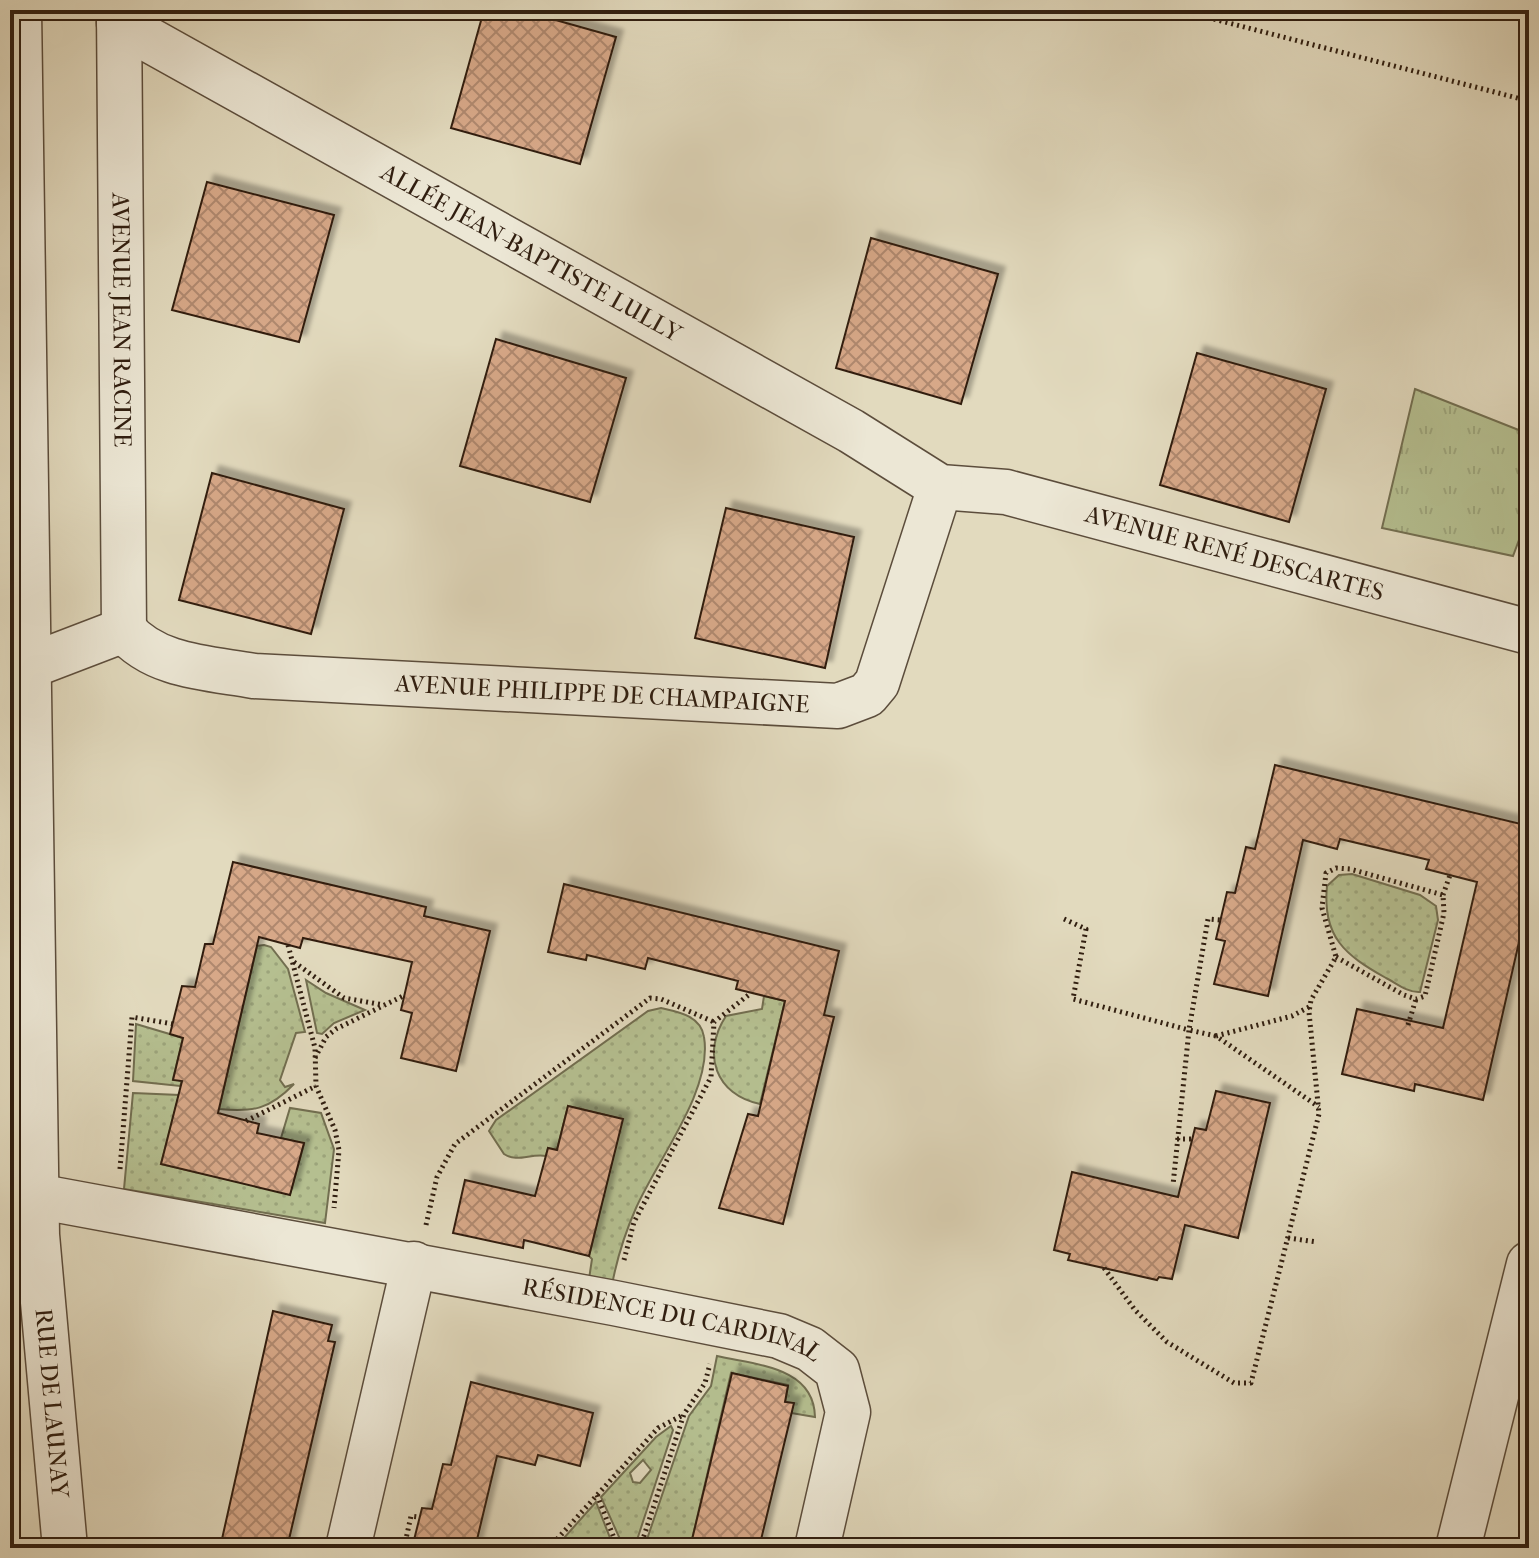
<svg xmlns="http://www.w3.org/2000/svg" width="1539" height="1558" font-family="'IM FELL French Canon',serif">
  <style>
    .grass { fill: url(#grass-dots); stroke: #726e50; stroke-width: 2; fill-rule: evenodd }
    .park { fill: url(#park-tufts); stroke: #726e50; stroke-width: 2 }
    .building { fill: url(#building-cross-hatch); stroke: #301e10; stroke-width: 2; filter: url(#shadow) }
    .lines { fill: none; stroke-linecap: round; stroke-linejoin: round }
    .minor-casing { stroke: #5c4d3c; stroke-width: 47 }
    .path { stroke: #301e10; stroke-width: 5; stroke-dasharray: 2 4; stroke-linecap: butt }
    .minor { stroke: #ece7d5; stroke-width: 44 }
    .labels { text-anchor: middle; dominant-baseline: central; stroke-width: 7; stroke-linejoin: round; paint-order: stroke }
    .street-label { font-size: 24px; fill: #301e10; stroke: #ece7d5 }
  </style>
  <defs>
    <pattern id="grass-dots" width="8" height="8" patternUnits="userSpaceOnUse" patternTransform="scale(2)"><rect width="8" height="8" fill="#b5bf90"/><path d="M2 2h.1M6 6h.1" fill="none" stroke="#9ca47b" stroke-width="1.8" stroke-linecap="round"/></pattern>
    <pattern id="park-tufts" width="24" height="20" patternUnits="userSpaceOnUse" patternTransform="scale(2)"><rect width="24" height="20" fill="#b5bf90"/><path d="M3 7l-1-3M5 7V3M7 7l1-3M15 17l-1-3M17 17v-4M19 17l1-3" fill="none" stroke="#9ca47b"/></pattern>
    <pattern id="building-cross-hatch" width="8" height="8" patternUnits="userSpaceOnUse" patternTransform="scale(2)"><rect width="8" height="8" fill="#d7a888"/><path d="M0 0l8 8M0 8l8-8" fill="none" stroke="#af886e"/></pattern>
    <filter id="shadow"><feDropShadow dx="7" dy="-7" stdDeviation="2" flood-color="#0004"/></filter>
  </defs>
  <rect width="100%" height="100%" fill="#e2dabe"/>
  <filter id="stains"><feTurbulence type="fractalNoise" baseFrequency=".0025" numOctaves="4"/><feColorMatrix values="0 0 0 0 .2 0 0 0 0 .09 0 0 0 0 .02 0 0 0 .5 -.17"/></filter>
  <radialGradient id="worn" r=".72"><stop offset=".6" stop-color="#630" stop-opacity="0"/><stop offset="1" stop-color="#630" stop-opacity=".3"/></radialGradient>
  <g class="grass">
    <path d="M1352 874 1420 895 1436 906 1438 920 1420 992C1408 993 1396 983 1386 978 1345 955 1322 937 1327 886L1339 875Z"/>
    <path d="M264 945 271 947 288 969 305 1032 296 1033 280 1080 285 1087 294 1084C269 1110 253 1112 219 1109L257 946Z"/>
    <path d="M306 980 326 993 365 1010 334 1023 322 1034 317 1033Z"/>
    <path d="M764 996 785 1001 760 1104C716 1095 701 1054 726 1016L762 1009Z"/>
    <path d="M661 1008C679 1012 701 1016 704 1037 713 1090 657 1160 636 1208 625 1233 617 1258 612 1285L589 1279 592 1259 589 1256 622 1119 568 1106 557 1150 548 1148 546 1156C531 1153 517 1163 504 1154L489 1131 496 1120 648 1011Z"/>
    <path d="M136 1024 183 1038 173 1079 182 1081 180 1086 133 1081Z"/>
    <path d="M133 1093 179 1095 161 1164 290 1194 304 1144 281 1138 290 1108 321 1113 334 1149 325 1223 124 1189Z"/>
    <path d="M717 1356C755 1365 814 1366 815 1417L791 1413 793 1403 785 1402 788 1385 731 1373 690 1548H644L689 1416 711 1386Z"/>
    <path d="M671 1426 673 1430 636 1543 632 1548H624L601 1497 656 1437ZM643 1460 651 1470 640 1483 633 1482 630 1473Z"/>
    <path d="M596 1502 614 1548H555Z"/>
  </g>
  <path class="park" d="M1415 389 1529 434V513L1513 556 1382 528Z"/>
  <g class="building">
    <path d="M484 10H520L616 37 580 164 451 128Z"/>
    <path d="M207 182 334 215 299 342 172 310Z"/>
    <path d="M871 238 998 274 961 404 836 368Z"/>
    <path d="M496 339 626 378 590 502 460 466Z"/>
    <path d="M1197 353 1326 389 1289 522 1160 485Z"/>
    <path d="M212 473 344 509 311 634 179 600Z"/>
    <path d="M726 508 854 537 825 668 695 638Z"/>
    <path d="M1275 765 1529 826V898L1483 1100 1415 1084 1414 1091 1342 1074 1357 1009 1443 1028 1477 882 1426 869 1429 860 1340 839 1337 849 1303 840 1268 996 1214 984 1225 941 1216 939 1227 892 1235 893 1246 847 1255 849Z"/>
    <path d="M233 862 426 907 424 916 490 931 456 1071 401 1058 412 1013 401 1010 412 962 303 938 300 948 259 937 218 1113 259 1124 257 1133 304 1143 290 1195 161 1164 182 1081 173 1080 183 1038 170 1034 182 986 195 987 205 944H213Z"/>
    <path d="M564 884 839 951 824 1015 834 1017 783 1224 719 1208 748 1114 758 1116 785 1001 736 989 738 981 648 958 645 969 587 955 586 960 548 952Z"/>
    <path d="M1216 1091 1270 1103 1238 1238 1185 1225 1172 1279 1159 1277 1157 1280 1068 1260 1070 1254 1054 1250 1072 1172 1178 1197 1195 1128 1206 1130Z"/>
    <path d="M568 1106 623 1119 589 1256 524 1240 523 1248 453 1233 465 1180 535 1196 548 1148 557 1150Z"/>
    <path d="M273 1311 332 1325 328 1341 335 1342 287 1548H220Z"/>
    <path d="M732 1373 788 1386 785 1402 794 1403 759 1548H690Z"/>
    <path d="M471 1382 593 1413 580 1466 538 1455 535 1465 497 1456 475 1548H412L422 1508 432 1509 443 1464 451 1465Z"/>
  </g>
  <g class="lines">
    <g class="minor-casing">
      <g id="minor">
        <path id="s1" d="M19 10 37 1235 65 1548"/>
        <path id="s2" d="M119 10 124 630"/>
        <path id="s3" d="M119 23 851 431 940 487 1006 492 1529 632"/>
        <path id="s4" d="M124 630C155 667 209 668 254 676L838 706 867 695 877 683 940 487"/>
        <path d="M30 666 124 630"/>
        <path id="s5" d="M36 1196 614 1303 779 1336 810 1349 837 1370 848 1412 817 1548"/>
        <path d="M348 1548 414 1264"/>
        <path d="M1458 1548 1529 1264"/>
      </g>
    </g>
    <g class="path">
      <path d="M1179 10 1529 101"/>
      <path d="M1528 10H1529"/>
      <path d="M1443 895 1450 875"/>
      <path d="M1064 919 1086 929 1073 999 1189 1030 1173 1185"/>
      <path d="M288 945 315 1048 316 1086 335 1130 339 1150 334 1208"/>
      <path d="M294 962 344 998 384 1005"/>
      <path d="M1309 1007 1292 1016 1216 1036 1319 1107"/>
      <path d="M1408 1025 1416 999"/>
      <path d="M1216 1036 1189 1030 1208 919 1220 920"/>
      <path d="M315 1058 326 1037 336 1029 405 995"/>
      <path d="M246 1121 316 1086"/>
      <path d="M1177 1139H1193"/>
      <path d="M120 1169 132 1017 173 1024"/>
      <path d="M426 1225 437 1177 455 1144 650 998 661 999 714 1022"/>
      <path d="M1288 1238 1317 1242"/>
      <path d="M624 1260 634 1222 711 1077 714 1022 751 993"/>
      <path d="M1104 1268 1135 1310 1167 1342 1234 1383H1251L1319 1114 1309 1012 1311 1000 1336 957 1322 908 1326 873 1336 868 1350 869 1443 895 1444 913 1425 996 1416 999 1404 995 1336 957"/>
      <path d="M597 1495 618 1548"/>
      <path d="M404 1548 411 1516 419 1517"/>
      <path d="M549 1548 658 1428 683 1415"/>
      <path d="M640 1548 684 1414 705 1383 710 1364"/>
    </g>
    <use href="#minor" class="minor"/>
  </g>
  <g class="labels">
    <g class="street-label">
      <text stroke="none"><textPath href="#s3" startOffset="472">ALLÉE JEAN-BAPTISTE LULLY</textPath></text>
      <text stroke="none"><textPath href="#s2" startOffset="310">AVENUE JEAN RACINE</textPath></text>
      <text stroke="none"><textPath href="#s3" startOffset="1246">AVENUE RENÉ DESCARTES</textPath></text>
      <text stroke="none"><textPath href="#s4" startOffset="490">AVENUE PHILIPPE DE CHAMPAIGNE</textPath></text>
      <text stroke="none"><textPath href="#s5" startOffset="648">RÉSIDENCE DU CARDINAL</textPath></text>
      <text stroke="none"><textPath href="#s1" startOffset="1394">RUE DE LAUNAY</textPath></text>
    </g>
  </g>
  <rect width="1539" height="1558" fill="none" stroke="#e2dabe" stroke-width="40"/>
  <rect x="12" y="12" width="1515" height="1534" fill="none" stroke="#301e10" stroke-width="4"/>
  <rect x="20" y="20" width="1499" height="1518" fill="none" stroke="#301e10" stroke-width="2"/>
  <rect width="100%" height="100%" filter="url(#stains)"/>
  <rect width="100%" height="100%" fill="url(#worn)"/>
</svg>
